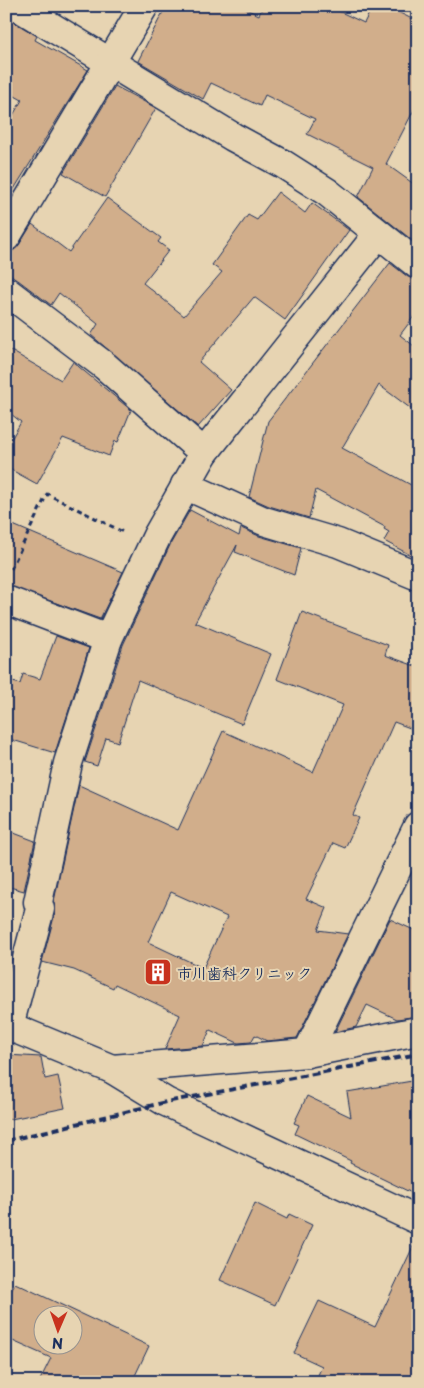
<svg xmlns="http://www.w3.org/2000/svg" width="424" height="1388" font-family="'Playpen Sans','Klee One',sans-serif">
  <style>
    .building { fill: #d1ae8b; stroke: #1b2f5e; fill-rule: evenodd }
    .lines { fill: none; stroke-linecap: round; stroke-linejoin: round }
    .minor-casing { stroke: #1b2f5e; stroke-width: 31 }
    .path { stroke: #1b2f5e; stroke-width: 3; stroke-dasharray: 5 4; stroke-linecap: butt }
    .minor { stroke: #e7d4b2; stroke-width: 28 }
    .rail { stroke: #1b2f5e; stroke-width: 4; stroke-dasharray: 8 4; stroke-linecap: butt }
    .labels { text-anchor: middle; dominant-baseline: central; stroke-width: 4; stroke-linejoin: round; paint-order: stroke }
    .poi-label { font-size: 15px; font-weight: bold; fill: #1b2f5e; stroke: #e7d4b2; text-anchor: start }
  </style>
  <rect width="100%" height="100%" fill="#e7d4b2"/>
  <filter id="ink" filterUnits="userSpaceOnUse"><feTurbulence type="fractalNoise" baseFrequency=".02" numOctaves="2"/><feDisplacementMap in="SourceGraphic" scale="10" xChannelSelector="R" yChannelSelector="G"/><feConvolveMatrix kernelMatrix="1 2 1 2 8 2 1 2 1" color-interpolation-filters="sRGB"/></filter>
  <g filter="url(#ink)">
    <g class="building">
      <path d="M166 6H239L259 15 263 6H328L364 23 373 6H386L418 22V102L386 164 418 187V245L358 197 373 167 307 134 315 119 265 95 260 106 211 83 203 99 138 61Z"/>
      <path d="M6 17 37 36 35 40 88 70 6 202V127L22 100 6 91Z"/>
      <path d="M115 86 156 108 105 197 63 173Z"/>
      <path d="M278 192 305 213 312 203 349 230 285 320 254 297 199 362 231 390 198 427 91 335 98 324 59 293 51 305 6 271V253L13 251 19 245 32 224 69 252 107 198 161 238 158 242 169 250 143 283 184 316 222 272 212 265 248 215 257 220Z"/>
      <path d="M390 263 408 277 418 280V311L400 335 418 349V414L379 385 342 448 413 486 418 476V559L384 541 389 532 384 529 385 527 316 490 309 518 269 506 249 497 268 421Z"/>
      <path d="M6 348 61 380 73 362 131 410 118 442 115 441 109 456 63 438 37 484 6 467V448L21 422 6 410Z"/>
      <path d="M190 510 239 536 241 528 259 536 301 548 294 575 235 552 237 545 195 622 271 654 242 724 138 680 118 742 106 738 97 766 85 762 123 645 171 543Z"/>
      <path d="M6 522 123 572 100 619 6 585Z"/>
      <path d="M302 612 388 645 385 655 418 667V731L394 722 353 815 359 818 345 848 333 843 306 899 327 908 318 930 348 934 297 1038 267 1041 255 1035 251 1042 238 1043 210 1030 203 1046 165 1049 180 1015 115 984 113 988 74 970 42 962 55 913 54 901 79 785 178 830 223 731 313 772 343 705 277 679ZM171 892 227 917 203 968 148 942Z"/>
      <path d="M56 636 89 648 55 753 6 738V680L20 684 23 674 40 679Z"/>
      <path d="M6 830 35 841 24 891 6 886Z"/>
      <path d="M390 919 418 932V1016L397 1019 367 1005 356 1027 335 1032Z"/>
      <path d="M6 1055 41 1057 45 1079 58 1076 65 1108 6 1120Z"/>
      <path d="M418 1080V1196L350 1163 351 1161 295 1134 299 1125 294 1123 307 1096 351 1117 347 1092Z"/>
      <path d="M255 1203 287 1219 289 1214 312 1225 275 1305 220 1280Z"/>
      <path d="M418 1236V1382H315L322 1366 294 1353 319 1301 375 1327Z"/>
      <path d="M15 1283 149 1346 132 1382H39L51 1358 6 1338V1301ZM42 1316H72V1346H42Z"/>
    </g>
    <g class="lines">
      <g class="minor-casing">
        <g id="minor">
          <path d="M17 6 233 137 283 164 327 192 418 265"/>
          <path d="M6 237 144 6"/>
          <path d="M6 291 105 366 204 453"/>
          <path d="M185 485 264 521 338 543 418 576"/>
          <path d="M6 600 108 639"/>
          <path d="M6 1025 112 1069 166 1102 418 1220"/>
          <path d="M9 1026 40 909 38 902 68 763 108 639 157 536 204 453 378 234"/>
          <path d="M307 1053 418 826"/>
          <path d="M112 1069 307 1053 418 1031"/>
        </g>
      </g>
      <path class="path" d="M11 569 47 494 125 533"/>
      <use href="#minor" class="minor"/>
      <path class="rail" d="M6 1141 166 1102 418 1054"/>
    </g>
  </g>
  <defs>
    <g id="building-square" transform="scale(1.4375)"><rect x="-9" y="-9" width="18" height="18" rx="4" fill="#c8321e" stroke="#e7d4b2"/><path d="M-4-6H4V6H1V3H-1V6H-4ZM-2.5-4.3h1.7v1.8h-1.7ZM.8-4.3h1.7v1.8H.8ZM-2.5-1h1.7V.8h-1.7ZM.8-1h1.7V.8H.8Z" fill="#fff"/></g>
  </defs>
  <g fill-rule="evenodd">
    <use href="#building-square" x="158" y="972"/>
  </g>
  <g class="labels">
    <g class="poi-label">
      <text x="177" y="972">市川歯科クリニック</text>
    </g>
  </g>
  <rect width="424" height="1388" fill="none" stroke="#e7d4b2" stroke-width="25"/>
  <rect x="12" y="12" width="399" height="1363" fill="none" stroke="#1b2f5e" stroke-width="2" filter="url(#ink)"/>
  <g transform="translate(58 1330) rotate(182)"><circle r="24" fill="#e7d4b2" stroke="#959290"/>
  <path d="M0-4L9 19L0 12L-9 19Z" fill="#c8321e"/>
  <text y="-8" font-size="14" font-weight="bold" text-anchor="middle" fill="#1b2f5e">N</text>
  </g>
</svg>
